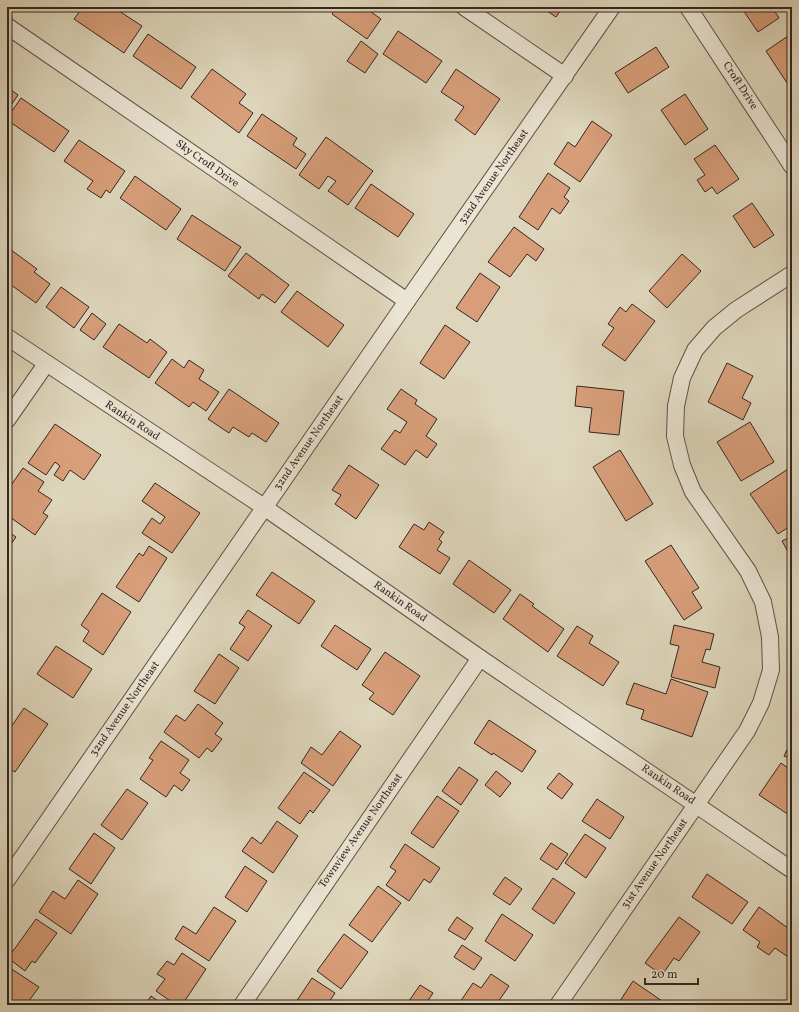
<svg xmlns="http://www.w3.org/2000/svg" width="799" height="1012" font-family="Vollkorn,serif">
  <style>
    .building { fill: #d79e79; stroke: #35261f }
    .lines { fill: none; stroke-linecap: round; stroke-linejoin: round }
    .street-casing { stroke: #5f5246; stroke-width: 18 }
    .street { stroke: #eae4d3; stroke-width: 16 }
    .labels { text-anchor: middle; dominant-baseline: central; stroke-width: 3.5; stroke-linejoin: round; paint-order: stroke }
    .street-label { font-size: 11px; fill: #35261f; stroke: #eae4d3 }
  </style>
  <rect width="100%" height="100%" fill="#ded6bc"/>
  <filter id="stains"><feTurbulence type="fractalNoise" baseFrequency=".005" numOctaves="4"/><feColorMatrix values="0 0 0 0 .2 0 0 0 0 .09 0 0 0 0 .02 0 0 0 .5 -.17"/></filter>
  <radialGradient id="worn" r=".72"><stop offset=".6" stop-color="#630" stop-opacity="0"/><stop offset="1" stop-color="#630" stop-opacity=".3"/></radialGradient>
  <g class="building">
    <path d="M83 7H113L142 26 124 53 74 19Z"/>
    <path d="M337 7H364L381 19 367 39 332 14Z"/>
    <path d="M541 7H563L556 17Z"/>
    <path d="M741 7H772L779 18 758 32Z"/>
    <path d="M398 31 442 61 426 83 383 54Z"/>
    <path d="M148 34 196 67 181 89 133 56Z"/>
    <path d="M791 34 792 35V84L790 81 787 83 766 51Z"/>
    <path d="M361 41 378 54 365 73 347 61Z"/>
    <path d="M656 47 669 67 628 93 615 73Z"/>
    <path d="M212 69 246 94 239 103 253 113 239 133 191 97Z"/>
    <path d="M456 69 500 99 475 135 455 120 464 107 441 92Z"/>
    <path d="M7 87 18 95 7 111Z"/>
    <path d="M685 94 708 129 685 145 661 110Z"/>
    <path d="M21 98 69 131 54 152 7 120V118Z"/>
    <path d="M262 114 297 138 293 145 306 154 296 169 247 136Z"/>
    <path d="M592 121 612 135 580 182 554 164 568 142 575 147Z"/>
    <path d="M326 137 373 171 348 205 328 191 336 181 328 176 319 189 299 175Z"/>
    <path d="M79 140 125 171 110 193 106 190 101 198 87 189 93 181 64 161Z"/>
    <path d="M715 145 739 179 717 194 712 187 705 192 697 180 705 175 694 159Z"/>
    <path d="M548 173 570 188 564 197 569 201 560 214 552 208 538 230 519 217Z"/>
    <path d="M135 176 181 209 166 230 120 198Z"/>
    <path d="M371 184 414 214 398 237 355 208Z"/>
    <path d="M752 203 774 235 754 248 733 216Z"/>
    <path d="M192 215 241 247 225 271 177 239Z"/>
    <path d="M514 227 544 249 536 261 527 254 510 277 488 262Z"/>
    <path d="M7 247 37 269 34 272 50 284 36 303 7 282Z"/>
    <path d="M246 253 289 285 275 303 262 294 259 299 228 276Z"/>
    <path d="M682 254 701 271 667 308 649 291Z"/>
    <path d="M480 273 500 287 477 322 456 308Z"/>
    <path d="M61 287 89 307 74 328 46 307Z"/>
    <path d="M297 291 344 325 328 347 281 312Z"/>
    <path d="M632 304 655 321 625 361 602 345 614 328 608 324 620 307 626 312Z"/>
    <path d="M92 313 106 324 94 340 80 330Z"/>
    <path d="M119 324 147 343 150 339 167 352 149 378 103 347Z"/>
    <path d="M445 325 470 342 444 379 420 363Z"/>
    <path d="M172 359 184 368 189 360 204 370 199 379 219 392 206 411 193 402 189 407 155 383Z"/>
    <path d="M727 363 753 376 742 398 751 403 743 420 708 402Z"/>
    <path d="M577 386 624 391 619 435 589 432 592 408 575 406Z"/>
    <path d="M229 389 279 423 266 442 252 433 249 437 233 427 229 433 208 419Z"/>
    <path d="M401 389 417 400 415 404 437 419 426 436 437 444 427 458 416 450 405 465 381 449 395 430 400 433 407 422 387 409Z"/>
    <path d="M750 422 774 462 741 481 717 442Z"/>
    <path d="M55 424 101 455 84 480 70 470 63 481 54 475 60 466 55 462 46 475 28 463Z"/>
    <path d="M620 450 653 504 626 521 593 467Z"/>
    <path d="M349 465 379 485 356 519 335 504 341 495 332 490Z"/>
    <path d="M23 468 44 482 38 491 52 500 43 513 48 516 35 535 7 515V491Z"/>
    <path d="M788 469 792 476V525L778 534 750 494Z"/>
    <path d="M155 483 200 513 172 553 142 533 152 518 160 524 165 517 142 501Z"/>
    <path d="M429 522 444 532 439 539 442 542 437 550 450 558 440 574 399 547 414 524 424 530Z"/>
    <path d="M7 531 16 537 7 550Z"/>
    <path d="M792 536V559L782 541Z"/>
    <path d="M671 545 699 588 692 592 702 608 684 620 645 561Z"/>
    <path d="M149 546 167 558 139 602 116 587 139 553 143 556Z"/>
    <path d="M469 560 511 590 494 613 453 584Z"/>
    <path d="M272 572 315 601 299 624 256 595Z"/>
    <path d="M102 593 131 612 103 655 83 641 89 631 81 625Z"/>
    <path d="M520 594 534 604 532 606 564 629 548 652 503 619Z"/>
    <path d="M248 610 272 626 248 661 230 649 245 627 239 623Z"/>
    <path d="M335 625 371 649 357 670 321 646Z"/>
    <path d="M674 625 714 634 710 650 706 649 702 662 720 667 715 688 671 677 679 646 670 644Z"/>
    <path d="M577 626 593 636 589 643 619 662 603 686 557 656Z"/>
    <path d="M56 646 92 669 73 698 37 674Z"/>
    <path d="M385 652 420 676 393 715 369 699 374 693 362 685Z"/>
    <path d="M219 654 239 668 215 704 194 691Z"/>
    <path d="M671 679 708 692 692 737 641 719 644 710 626 704 634 683 666 694Z"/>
    <path d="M198 704 223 723 215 734 222 739 212 752 207 748 199 758 164 732 176 715 185 721Z"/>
    <path d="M24 708 48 724 15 772 7 767V733Z"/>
    <path d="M489 720 536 751 522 772 493 753 492 755 474 743Z"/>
    <path d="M340 731 361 746 333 786 301 763 311 747 322 755Z"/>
    <path d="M792 739V759L784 756Z"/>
    <path d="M161 741 189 760 180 773 190 780 182 791 174 785 166 797 140 779 153 760 149 758Z"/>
    <path d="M781 763 792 771V817L759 795Z"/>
    <path d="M459 767 478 780 461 805 442 791Z"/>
    <path d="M496 771 511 783 500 797 485 785Z"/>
    <path d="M304 772 330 790 313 813 310 810 300 824 278 808Z"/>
    <path d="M559 773 573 784 562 799 547 788Z"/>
    <path d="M127 789 148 803 122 840 101 825Z"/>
    <path d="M437 796 459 811 433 848 411 833Z"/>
    <path d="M597 799 624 817 610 839 582 821Z"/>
    <path d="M277 821 298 836 273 873 242 851 252 837 261 844Z"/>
    <path d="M94 833 115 848 91 884 69 869Z"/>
    <path d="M585 834 606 848 586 878 565 863Z"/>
    <path d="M551 843 568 854 557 870 540 859Z"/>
    <path d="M405 844 440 868 430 883 424 879 409 901 386 885 396 871 390 867Z"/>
    <path d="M245 866 267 881 247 912 225 897Z"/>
    <path d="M707 874 748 902 732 924 692 897Z"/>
    <path d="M505 877 522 889 510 905 493 894Z"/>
    <path d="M553 878 575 893 554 924 532 909Z"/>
    <path d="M78 880 98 894 71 934 39 912 53 891 65 899Z"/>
    <path d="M378 886 401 903 372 942 349 925Z"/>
    <path d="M214 907 236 921 209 961 175 939 183 926 196 934Z"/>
    <path d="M759 907 792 931V957L791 959 775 948 769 955 757 947 760 942 743 930Z"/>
    <path d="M502 914 533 935 515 961 485 941Z"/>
    <path d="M457 917 473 928 465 940 448 930Z"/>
    <path d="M679 917 700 932 679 961 674 958 662 975 645 963Z"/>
    <path d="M36 919 57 933 35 963 32 961 25 971 8 958Z"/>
    <path d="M344 934 368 952 341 989 317 971Z"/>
    <path d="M462 945 482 958 474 970 454 957Z"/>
    <path d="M182 953 206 969 182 1005H176L156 991 165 979 157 974 167 961 174 965Z"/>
    <path d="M7 966 39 987 26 1005H7Z"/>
    <path d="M491 974 509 986 496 1005H465L460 1002 473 983 481 988Z"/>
    <path d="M312 978 335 993 327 1005H294Z"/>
    <path d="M633 981 665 1003 663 1005H620L618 1004Z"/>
    <path d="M420 985 433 993 425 1005H416L409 1001Z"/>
    <path d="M151 996 164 1005H145Z"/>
  </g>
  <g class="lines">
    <g class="street-casing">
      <g id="street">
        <path d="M464 7 565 76"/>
        <path d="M688 7 792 166"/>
        <path d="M7 26 407 301"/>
        <path d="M7 337 264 507 480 658 792 870"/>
        <path d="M7 420 46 364"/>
        <path d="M7 880 407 301 612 7"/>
        <path d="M242 1005 480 658"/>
        <path d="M558 1005 747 731 761 703 771 670 770 637 763 602 748 571 693 492 682 465 675 436 676 406 682 378 695 350 714 328 736 310 792 274"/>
      </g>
    </g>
    <use href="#street" class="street"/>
  </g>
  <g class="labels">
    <g class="street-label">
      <text transform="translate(740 86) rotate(57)">Croft Drive</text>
      <text transform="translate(207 164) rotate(35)">Sky Croft Drive</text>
      <text transform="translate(494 177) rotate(-55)">32nd Avenue Northeast</text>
      <text transform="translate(132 421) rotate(33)">Rankin Road</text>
      <text transform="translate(309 443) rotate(-55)">32nd Avenue Northeast</text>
      <text transform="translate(400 602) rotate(35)">Rankin Road</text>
      <text transform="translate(125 709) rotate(-55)">32nd Avenue Northeast</text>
      <text transform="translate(668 785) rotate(34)">Rankin Road</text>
      <text transform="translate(361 831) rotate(-55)">Townview Avenue Northeast</text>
      <text transform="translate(655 864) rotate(-55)">31st Avenue Northeast</text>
    </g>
  </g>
  <rect width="799" height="1012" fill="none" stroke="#ded6bc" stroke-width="24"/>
  <rect x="8" y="8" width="783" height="996" fill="none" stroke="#35261f" stroke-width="2"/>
  <rect x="12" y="12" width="775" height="988" fill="none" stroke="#35261f"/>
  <path d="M645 978v6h53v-6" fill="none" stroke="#35261f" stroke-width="2"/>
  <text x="651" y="978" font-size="12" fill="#35261f" stroke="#eae4d3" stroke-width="3" paint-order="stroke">20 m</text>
  <rect width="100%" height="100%" filter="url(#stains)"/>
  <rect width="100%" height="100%" fill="url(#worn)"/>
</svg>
